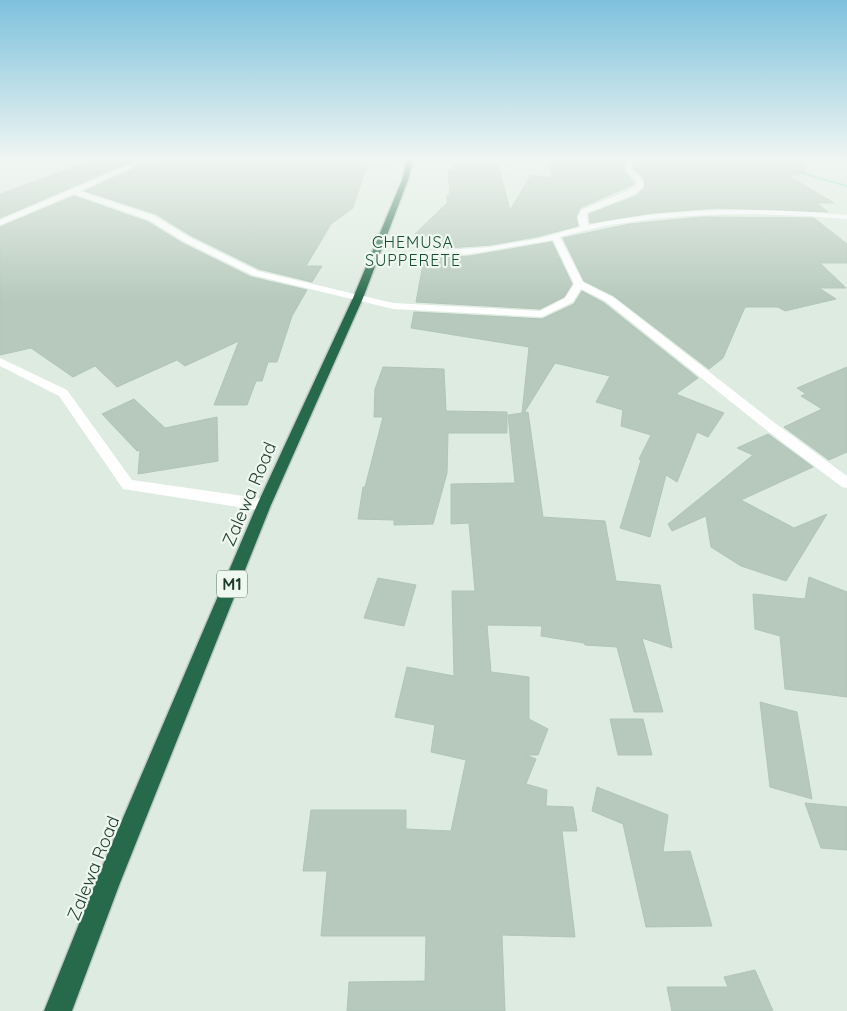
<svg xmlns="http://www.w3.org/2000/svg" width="847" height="1011" font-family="Quicksand,sans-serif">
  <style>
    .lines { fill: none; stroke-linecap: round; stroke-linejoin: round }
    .stream { fill: #80d5cd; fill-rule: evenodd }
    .building { fill: #b6c9bc; stroke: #b0c5b7 }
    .highway-casing { stroke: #c0c8c4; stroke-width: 3 }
    .path { stroke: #7bb192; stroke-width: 1; stroke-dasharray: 1 2; stroke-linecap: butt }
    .street { fill: #fff; fill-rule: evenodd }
    .highway { fill: #276a4b; fill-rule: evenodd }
    .labels { text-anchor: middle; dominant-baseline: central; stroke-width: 4.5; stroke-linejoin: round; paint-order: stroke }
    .far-quarter-label { font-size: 16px; letter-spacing: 1px; fill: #184f34; stroke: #eef7f0 }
    .shield { fill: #eef7f0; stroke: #5c7467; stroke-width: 1 }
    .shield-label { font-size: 16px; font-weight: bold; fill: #1e3c2c }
    .street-label { font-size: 18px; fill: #1e3c2c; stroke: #eef7f0 }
  </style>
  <rect width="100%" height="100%" fill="#deebe1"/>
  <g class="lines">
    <path class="stream" d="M791 169 847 185V187L791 171Z"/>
  </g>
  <g class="building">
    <path d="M94 160H135L0 218V194Z"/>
    <path d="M163 160H360L358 167H366L353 208 331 224 306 266H322L312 282 259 269 190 235 156 214 85 191 147 162 159 165Z"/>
    <path d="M553 160H624V171L634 184 580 208 576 217 578 226 536 237 490 245 434 249 443 239 415 234 447 203V195H450L448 170H454L453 165H498L510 210 531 175 552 178 550 163H554Z"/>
    <path d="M634 160H804L805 173 789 176 834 203H817L828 212 717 208 652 213 590 223 589 214 636 196 645 187 644 178 634 169Z"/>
    <path d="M74 196 148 222 182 243 251 277 307 290 292 316 277 362H268L262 381H256L247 405H214L239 341 185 366 177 360 117 387 95 366 73 377 31 348 0 355V227Z"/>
    <path d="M702 217 814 218 847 244V263H820L846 288H819L836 299 785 311 778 307H745L723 358 709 369 614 296 584 281 563 238 630 224Z"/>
    <path d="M552 242 572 284 564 297 540 309 416 302 424 259 470 256Z"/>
    <path d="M582 291 604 303 698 378 676 394 724 413 708 437 697 432 677 482 666 475 650 537 620 528 641 460 639 459 651 435 621 426 623 410 596 402 610 376 555 363 524 413 528 412 543 517 605 521 616 581 660 585 672 648 642 638 663 712H634L617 647 585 645 584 643 541 636 542 626 487 625 491 672 529 677V719L548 729 538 755H526L536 759 526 784 547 790 546 806 573 807 577 831H562L575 937 502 935 505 1011H347L349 982 425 981 426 936H321L327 871H303L311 810H406V829L451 831 466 760 431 752 435 725 395 717 407 667 454 676 452 591H475L469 523 451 524V484L515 483 508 415 522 413 529 347 411 328 414 312 542 319 574 304Z"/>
    <path d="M383 367 444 369 446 411 507 412V433H448L447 473 433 524 394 525V520L358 519 363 487H365L383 417H374L375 389Z"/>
    <path d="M847 367V452L829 460 784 427 822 409 801 396 806 394 797 388Z"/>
    <path d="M134 399 165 428 217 417 218 461 138 474 140 450 137 451 102 414Z"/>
    <path d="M768 434 813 467 741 500 794 528 827 514 786 581 741 566 711 547 706 516 672 531 668 524 753 455 737 448Z"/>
    <path d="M809 577 847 592V697L785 689 780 636 755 629 753 594 805 599Z"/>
    <path d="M378 578 416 585 404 626 364 618Z"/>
    <path d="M760 702 797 712 812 799 770 787Z"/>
    <path d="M610 719H643L652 755H618Z"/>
    <path d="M597 787 668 815 663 852 690 851 712 926 646 927 623 824 592 811Z"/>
    <path d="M805 803 847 807V850L821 848Z"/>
    <path d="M755 970 773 1011H672L667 987H728L724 977Z"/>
  </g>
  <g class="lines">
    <g class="highway-casing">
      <path id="highway" d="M407 160H413L408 180 363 298 271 505 120 883 72 1011H44L99 874 257 505 353 298 402 180Z"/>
    </g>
    <path class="path" d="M322 160 356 165H391"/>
    <g class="street">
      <path d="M140 160H148L80 191 155 216 189 237 258 271 393 303 540 311 565 298 574 284 553 240 470 254 373 261 369 258 373 255 490 247 536 239 580 227 578 218 581 210 629 190 636 185V181L626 171V160H632V170L642 179 644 186 635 194 587 213 588 225C673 207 761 207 847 215V219C753 211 651 211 560 237L583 282 613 297 775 423 847 476V488L842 487 765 429 605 301 581 289 573 302 542 317 393 309 252 275 183 241 149 220 74 194 0 225V220Z"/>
      <path d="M0 358 67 390 132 480 264 499 269 501 271 505 269 509 264 511 123 489 59 396 0 366Z"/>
    </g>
    <use href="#highway" class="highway"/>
  </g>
  <linearGradient id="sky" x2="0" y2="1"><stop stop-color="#7ec1dd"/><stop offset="0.53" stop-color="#f0f6f2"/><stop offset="1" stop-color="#f0f6f2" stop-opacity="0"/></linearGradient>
  <rect width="847" height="301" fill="url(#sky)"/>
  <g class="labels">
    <g class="far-quarter-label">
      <text x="413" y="242">CHEMUSA<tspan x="413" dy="18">SUPPERETE</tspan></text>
    </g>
    <rect class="shield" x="217" y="570.5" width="30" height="27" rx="4"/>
    <g class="shield-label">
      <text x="232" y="584">M1</text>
    </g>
    <g class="street-label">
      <text transform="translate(249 494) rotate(-67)">Zalewa Road</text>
      <text transform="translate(93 868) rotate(-68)">Zalewa Road</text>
    </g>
  </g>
</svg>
